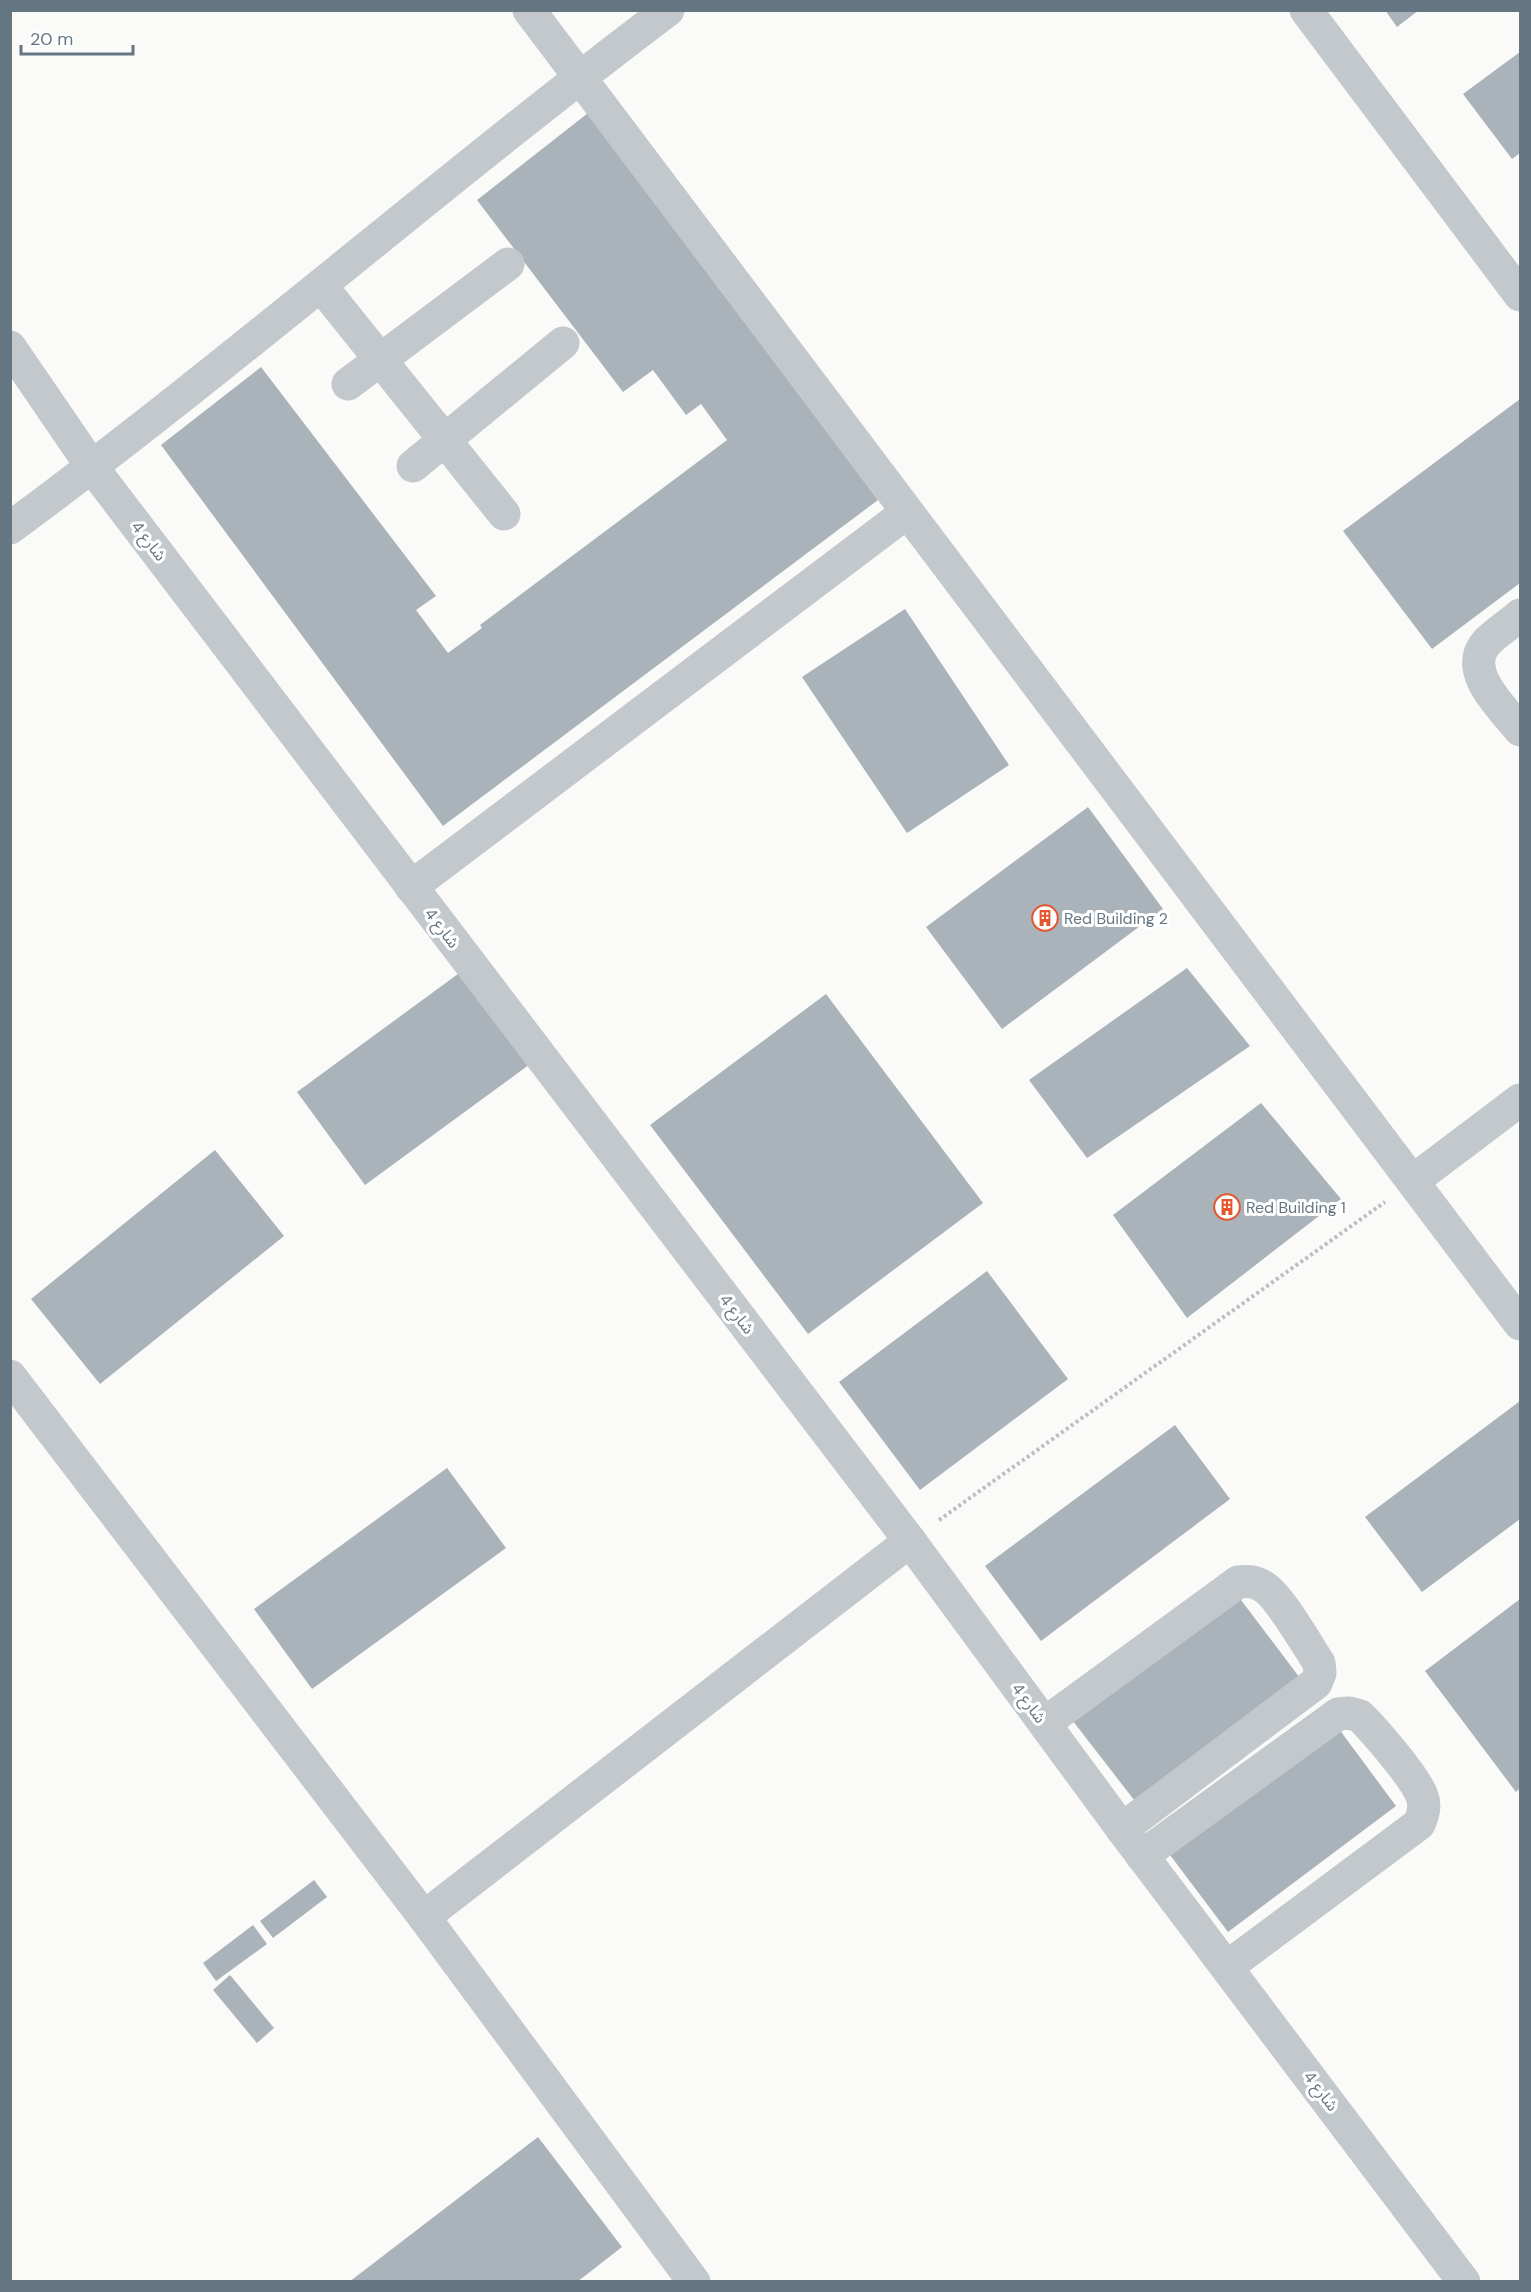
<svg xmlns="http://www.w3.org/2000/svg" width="1531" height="2292" font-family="'DM Sans','Noto Sans Arabic',sans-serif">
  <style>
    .building { fill: #aab3b9 }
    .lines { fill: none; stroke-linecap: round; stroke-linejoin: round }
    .path { stroke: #bbbfc2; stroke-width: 4; stroke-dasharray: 3 3; stroke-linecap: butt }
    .minor { stroke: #c3c8cc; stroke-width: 33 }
    .labels { text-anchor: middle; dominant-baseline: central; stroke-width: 6; stroke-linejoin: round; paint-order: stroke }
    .street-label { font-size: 16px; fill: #657683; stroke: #fff }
    .poi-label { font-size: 16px; fill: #657683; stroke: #fff; text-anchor: start }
  </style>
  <rect width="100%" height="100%" fill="#fafaf8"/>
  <g class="building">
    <path d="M1385 10H1419L1397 27Z"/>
    <path d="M1520 52V153L1512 159 1463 94Z"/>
    <path d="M588 113 878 500 443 826 161 445 261 367 436 596 416 610 448 653 482 628 480 625 727 440 701 404 686 415 653 370 623 392 477 200Z"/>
    <path d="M1520 399V583L1432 649 1343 531Z"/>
    <path d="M905 609 1009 765 907 833 802 677Z"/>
    <path d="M1088 807 1163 909 1002 1029 926 927Z"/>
    <path d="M1187 968 1250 1046 1087 1158 1029 1080Z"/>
    <path d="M462 971 530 1064 365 1185 297 1092Z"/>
    <path d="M826 994 983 1203 808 1334 650 1125Z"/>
    <path d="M1261 1103 1341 1199 1187 1318 1113 1215Z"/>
    <path d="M215 1150 284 1236 100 1384 31 1299Z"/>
    <path d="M987 1271 1068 1379 920 1490 839 1382Z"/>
    <path d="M1520 1401V1519L1422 1592 1365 1517Z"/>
    <path d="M1175 1425 1230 1499 1041 1641 985 1566Z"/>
    <path d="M447 1468 506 1548 312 1689 254 1609Z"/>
    <path d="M1235 1592 1303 1682 1138 1805 1069 1716Z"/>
    <path d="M1520 1599V1788L1516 1792 1425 1671Z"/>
    <path d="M1336 1725 1396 1806 1228 1932 1167 1851Z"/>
    <path d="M314 1880 327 1897 273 1938 260 1921Z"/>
    <path d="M253 1925 267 1944 216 1981 203 1963Z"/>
    <path d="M230 1975 274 2028 257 2043 213 1990Z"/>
    <path d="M538 2137 622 2247 577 2282H349Z"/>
  </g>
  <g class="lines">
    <path class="path" d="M939 1520 1385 1202"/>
    <g class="minor">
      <path d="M529 10 1520 1324"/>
      <path d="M1306 10 1520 295"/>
      <path d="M322 287 504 514"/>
      <path d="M10 347 92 467 910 1541 1122 1829 1464 2282"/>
      <path d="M348 384 508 264"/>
      <path d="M413 466 563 343"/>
      <path d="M10 528C235 362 445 178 668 10"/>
      <path d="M1520 615C1510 624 1497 632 1487 642 1461 671 1503 708 1520 730"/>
      <path d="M411 887 906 513"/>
      <path d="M1414 1180 1520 1100"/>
      <path d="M10 1376 424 1917 694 2282"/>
      <path d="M1045 1723 1238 1582C1248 1581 1255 1581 1264 1587 1280 1597 1307 1645 1319 1663L1320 1673 1316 1683 1122 1829"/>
      <path d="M1142 1856 1338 1714 1349 1713 1360 1716C1375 1731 1415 1777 1422 1796 1426 1806 1423 1815 1419 1824L1227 1967"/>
      <path d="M424 1917 910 1541"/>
    </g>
  </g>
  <defs>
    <g id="building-ring" transform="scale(1.35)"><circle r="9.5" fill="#fff" stroke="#e4572e" stroke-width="1.5"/><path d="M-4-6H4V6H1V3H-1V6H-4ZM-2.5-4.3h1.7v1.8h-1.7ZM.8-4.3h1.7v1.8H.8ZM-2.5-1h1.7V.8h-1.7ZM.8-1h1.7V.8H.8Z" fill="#e4572e"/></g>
  </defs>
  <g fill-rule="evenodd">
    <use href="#building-ring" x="1045" y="918"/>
    <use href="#building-ring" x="1227" y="1207"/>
  </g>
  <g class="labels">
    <g class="street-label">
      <text transform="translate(149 541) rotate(52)">شارع 4</text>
      <text transform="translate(442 928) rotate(53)">شارع 4</text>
      <text transform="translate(737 1314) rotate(53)">شارع 4</text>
      <text transform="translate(1029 1703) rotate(54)">شارع 4</text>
      <text transform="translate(1321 2091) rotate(53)">شارع 4</text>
    </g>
    <g class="poi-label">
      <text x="1064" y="918">Red Building 2</text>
      <text x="1246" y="1207">Red Building 1</text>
    </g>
  </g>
  <rect width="1531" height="2292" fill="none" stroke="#657683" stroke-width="24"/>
  <path d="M21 45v9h112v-9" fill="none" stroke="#657683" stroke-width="3"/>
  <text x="30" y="45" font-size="18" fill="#657683" stroke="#ffffff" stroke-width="4.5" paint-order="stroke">20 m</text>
</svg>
